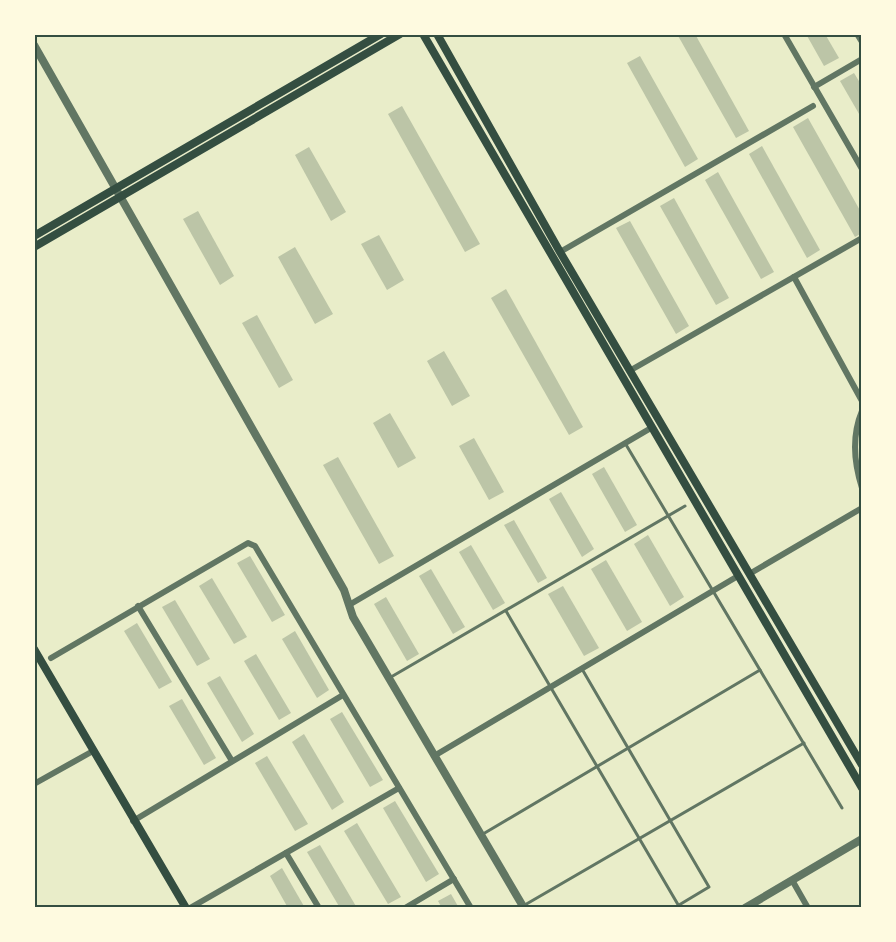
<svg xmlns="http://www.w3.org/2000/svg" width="896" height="942" font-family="'IBM Plex Serif',serif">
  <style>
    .building { fill: #bcc5a7 }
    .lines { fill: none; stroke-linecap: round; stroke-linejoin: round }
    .service { stroke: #617663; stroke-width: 3 }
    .minor { stroke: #617663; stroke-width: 6 }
    .tertiary { stroke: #617663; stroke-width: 8 }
    .secondary { stroke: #344e41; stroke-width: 8 }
    .neatline { fill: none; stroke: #344e41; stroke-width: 2 }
  </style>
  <rect width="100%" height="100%" fill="#e9edc9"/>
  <g class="building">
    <path d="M677 34H695L749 131 736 138Z"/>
    <path d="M806 34H825L839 58 824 66Z"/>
    <path d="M640 56 698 159 685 167 627 63Z"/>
    <path d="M854 73 862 86V119L840 81Z"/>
    <path d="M402 106 480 244 465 252 388 114Z"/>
    <path d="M808 118 862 214V233L855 237 793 127Z"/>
    <path d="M762 146 820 250 807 258 749 154Z"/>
    <path d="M309 147 346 212 331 221 295 155Z"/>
    <path d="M718 172 774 272 761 279 705 180Z"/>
    <path d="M674 198 729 298 716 305 660 206Z"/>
    <path d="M198 211 234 276 220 285 183 219Z"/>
    <path d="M630 221 689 326 676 334 616 228Z"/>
    <path d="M379 235 404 280 387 290 361 244Z"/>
    <path d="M295 247 333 314 315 324 278 257Z"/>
    <path d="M506 289 583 427 569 435 491 298Z"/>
    <path d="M257 315 293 380 279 388 242 323Z"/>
    <path d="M444 351 470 396 452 406 427 361Z"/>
    <path d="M390 413 416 458 398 468 373 423Z"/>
    <path d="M474 438 504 492 489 500 459 446Z"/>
    <path d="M338 457 394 556 379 564 323 465Z"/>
    <path d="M604 467 637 525 625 532 592 474Z"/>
    <path d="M561 492 594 549 582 557 549 499Z"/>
    <path d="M514 520 547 578 538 583 504 525Z"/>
    <path d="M648 535 684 597 670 606 634 544Z"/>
    <path d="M471 545 505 603 493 610 459 552Z"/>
    <path d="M250 556 285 615 272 622 237 563Z"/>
    <path d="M606 560 642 622 627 631 591 569Z"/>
    <path d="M431 569 465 627 453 634 419 576Z"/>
    <path d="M212 578 247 637 234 644 199 586Z"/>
    <path d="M563 586 599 648 584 656 548 594Z"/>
    <path d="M386 597 419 654 407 661 374 604Z"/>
    <path d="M175 600 210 659 197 666 162 607Z"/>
    <path d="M137 623 172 682 159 689 124 631Z"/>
    <path d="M295 631 329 690 317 698 282 639Z"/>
    <path d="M256 654 291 713 279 720 244 661Z"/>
    <path d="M220 676 254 734 242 742 207 683Z"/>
    <path d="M182 699 216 758 204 765 169 706Z"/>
    <path d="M342 712 383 780 370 787 330 719Z"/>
    <path d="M304 734 344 802 332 810 292 742Z"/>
    <path d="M267 756 308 824 295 831 255 763Z"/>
    <path d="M395 801 439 874 426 882 383 808Z"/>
    <path d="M357 823 401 897 388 904 344 831Z"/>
    <path d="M320 845 357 908H340L307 852Z"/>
    <path d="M282 868 305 908H288L270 876Z"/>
    <path d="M451 894 459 908H442L438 901Z"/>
  </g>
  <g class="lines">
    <g class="service">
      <path d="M625 443 842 808"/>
      <path d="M506 611 680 908"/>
      <path d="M582 669 709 887 679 905"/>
      <path d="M391 677 685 506"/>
      <path d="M483 834 760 670"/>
      <path d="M523 906 804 743"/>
    </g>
    <g class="minor">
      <path d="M784 34 862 169"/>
      <path d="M857 34 862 42"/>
      <path d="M814 87 862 59"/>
      <path d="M560 252 813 106"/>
      <path d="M794 277 862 401"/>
      <path d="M631 370 862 238"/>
      <path d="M862 411C852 435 854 463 862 488"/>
      <path d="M751 573 862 508"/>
      <path d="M349 605 651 428"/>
      <path d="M138 606 232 761"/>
      <path d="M51 658 248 543 255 546 471 908"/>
      <path d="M434 756 738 576"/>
      <path d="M34 784 93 751"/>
      <path d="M133 821 343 695"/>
      <path d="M286 853 319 908"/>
      <path d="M792 880 808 908"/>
      <path d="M190 908 399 788"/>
      <path d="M405 908 454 879"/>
    </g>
    <g class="tertiary">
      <path d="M34 45 344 590 353 617 524 908"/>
      <path d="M745 908 862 839"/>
    </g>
    <g class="secondary">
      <path d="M423 34 862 788"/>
      <path d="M437 34 560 252 862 765"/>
      <path d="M34 236 381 34"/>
      <path d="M34 247 400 34"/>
      <path d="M34 649 186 908"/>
    </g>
  </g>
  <rect width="896" height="942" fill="none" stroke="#fefae0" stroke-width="72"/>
  <rect x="36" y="36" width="824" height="870" class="neatline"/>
</svg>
